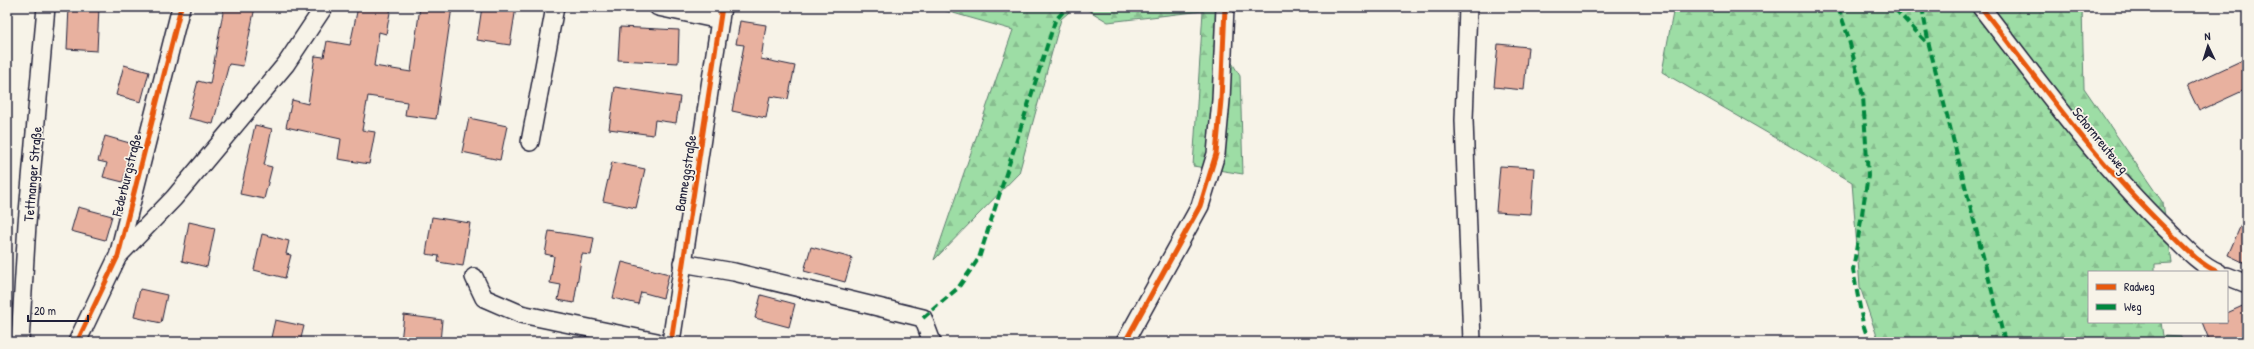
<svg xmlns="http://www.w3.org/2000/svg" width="2254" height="349" font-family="'Patrick Hand',sans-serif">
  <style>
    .forest { fill: url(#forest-firs); stroke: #608070 }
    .building { fill: #e8b19f; stroke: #22223b }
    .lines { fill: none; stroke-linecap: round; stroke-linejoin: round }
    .minor-casing { stroke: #22223b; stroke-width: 20 }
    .minor { stroke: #f7f3e8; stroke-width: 17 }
    .quiet { stroke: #00873e; stroke-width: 4; stroke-dasharray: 8 4; stroke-linecap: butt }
    .cycleway-casing { stroke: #f7f3e8; stroke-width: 8 }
    .cycleway { stroke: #e8590c; stroke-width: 5 }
    .labels { text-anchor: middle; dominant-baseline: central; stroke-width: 3.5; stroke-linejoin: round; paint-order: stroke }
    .street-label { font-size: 14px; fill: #22223b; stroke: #f7f3e8 }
  </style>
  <defs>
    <pattern id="forest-firs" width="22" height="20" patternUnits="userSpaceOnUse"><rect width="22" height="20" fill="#9ddda5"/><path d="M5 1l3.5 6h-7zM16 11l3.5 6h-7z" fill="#87bd8f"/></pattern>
  </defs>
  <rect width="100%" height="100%" fill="#f7f3e8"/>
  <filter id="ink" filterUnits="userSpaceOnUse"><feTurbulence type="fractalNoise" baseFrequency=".025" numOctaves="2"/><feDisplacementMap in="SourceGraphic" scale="8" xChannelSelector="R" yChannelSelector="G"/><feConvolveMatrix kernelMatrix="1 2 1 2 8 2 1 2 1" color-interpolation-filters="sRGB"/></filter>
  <g filter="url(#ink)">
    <g class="forest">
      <path d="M932 7H1075L1061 19 1019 173 934 260 1013 30Z"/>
      <path d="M1083 7H1222L1228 56 1240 76 1243 174 1193 166 1203 11 1108 22Z"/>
      <path d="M1674 7H1809L1829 10 1828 7H2082L2084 88 2163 203 2172 263 2155 264V272H2089V322H2161L2163 336 2181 337 2182 342H1879L1860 287 1852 182 1662 72Z"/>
    </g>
    <g class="building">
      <path d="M69 7H99L97 51 67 49Z"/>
      <path d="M224 7H255L243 66 229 64 213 124 188 118 198 81 210 84Z"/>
      <path d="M358 7H391L386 34 379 32 374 66 411 72 420 7H452L436 119 405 115 407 102 368 96 362 130 375 132 369 164 338 159 341 139 286 127 292 100 308 104 315 56 324 57 327 41 350 45Z"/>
      <path d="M482 7H516L510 45 477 40Z"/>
      <path d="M740 21 766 25 761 59 795 66 788 99 770 96 766 118 732 111 744 45 736 44Z"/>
      <path d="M620 27 679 30 678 63 618 60Z"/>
      <path d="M1498 44 1528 47 1524 90 1494 87Z"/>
      <path d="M2247 58V89L2199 111 2187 86Z"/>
      <path d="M124 65 149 72 141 102 116 95Z"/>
      <path d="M615 87 680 97 676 123 655 120 653 135 609 129Z"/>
      <path d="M469 118 507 126 500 160 462 152Z"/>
      <path d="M255 125 272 129 264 165 272 167 264 199 240 194Z"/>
      <path d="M105 136 133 144 123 182 103 177 107 163 98 161Z"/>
      <path d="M612 162 645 169 636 208 603 201Z"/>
      <path d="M1500 166 1534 168 1531 214 1496 212Z"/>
      <path d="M78 207 112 216 105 240 71 231Z"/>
      <path d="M2247 211V264L2228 255Z"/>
      <path d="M432 217 470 223 463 266 438 262 439 256 426 254Z"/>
      <path d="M189 222 215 228 207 267 182 261Z"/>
      <path d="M549 231 594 238 591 255 582 254 574 303 558 300 561 285 550 283 554 256 545 254Z"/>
      <path d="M262 234 289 241 286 254 291 255 285 278 254 270Z"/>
      <path d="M811 247 852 258 845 282 804 271Z"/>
      <path d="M622 262 669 274 663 298 641 292 638 304 613 298Z"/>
      <path d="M140 289 167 295 161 323 134 317Z"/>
      <path d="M761 295 795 304 789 327 755 318Z"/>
      <path d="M2247 304V342H2210L2202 322H2227V313Z"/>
      <path d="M404 315 442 320 440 342H401Z"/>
      <path d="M275 320 304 326 300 342H270Z"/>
    </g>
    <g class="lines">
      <g class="minor-casing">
        <g id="minor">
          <path d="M658 7 720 20"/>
          <path d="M1468 7 1464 120 1472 342"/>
          <path d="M1981 7C2040 83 2096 161 2165 228 2181 243 2197 263 2218 272"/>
          <path d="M530 142 555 7"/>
          <path d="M120 254 174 198 286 64 324 7"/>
          <path d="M682 263 734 272 923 318 932 342"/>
          <path d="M2227 276 2247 284"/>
          <path d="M474 277 484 298 521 314 657 342"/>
          <path d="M20 342 27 224 46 7"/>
          <path d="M77 342 118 256 181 7"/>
          <path d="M671 342 722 7"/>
          <path d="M1125 342 1200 206 1216 154 1221 100 1225 7"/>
        </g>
      </g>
      <use href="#minor" class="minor"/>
      <g class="quiet">
        <path d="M1838 7 1848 36 1863 96 1868 176 1853 270 1863 324 1869 342"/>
        <path d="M1922 7 1929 45 2005 342"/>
        <path d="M1895 9 1929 45"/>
        <path d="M923 318 958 288 979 258 1055 21 1067 7"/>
      </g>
      <g class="cycleway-casing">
        <g id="cycleway">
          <path d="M1981 7C2040 83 2096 161 2165 228 2181 243 2197 263 2218 272"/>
          <path d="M77 342 118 256 181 7"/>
          <path d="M671 342 722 7"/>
          <path d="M1125 342 1200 206 1216 154 1221 100 1225 7"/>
        </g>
      </g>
      <use href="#cycleway" class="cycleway"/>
    </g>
  </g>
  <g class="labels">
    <g class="street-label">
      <text transform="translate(2101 140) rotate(51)">Schornreuteweg</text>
      <text transform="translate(685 173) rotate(-81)">Banneggstraße</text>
      <text transform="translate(32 174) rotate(-85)">Tettnanger Straße</text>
      <text transform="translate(126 175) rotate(-76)">Federburgstraße</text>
    </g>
  </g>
  <rect width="2254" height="349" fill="none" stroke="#f7f3e8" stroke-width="24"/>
  <rect x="12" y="12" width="2230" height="325" fill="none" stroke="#22223b" stroke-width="1.5" filter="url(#ink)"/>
  <rect x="2088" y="271" width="140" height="52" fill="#f7f3e8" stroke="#a29fa3"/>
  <rect x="2096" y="284" width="20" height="6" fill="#e8590c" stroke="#a29fa3"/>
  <text x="2124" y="291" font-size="12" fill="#22223b">Radweg</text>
  <rect x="2096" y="304" width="20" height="6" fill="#00873e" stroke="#a29fa3"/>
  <text x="2124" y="311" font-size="12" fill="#22223b">Weg</text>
  <g transform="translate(2208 46) rotate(356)" stroke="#f7f3e8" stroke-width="3" paint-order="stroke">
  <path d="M0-3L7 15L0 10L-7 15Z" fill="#22223b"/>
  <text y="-6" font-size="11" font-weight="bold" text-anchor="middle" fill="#22223b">N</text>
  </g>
  <path d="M28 315v6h60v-6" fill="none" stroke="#22223b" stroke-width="2"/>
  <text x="34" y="315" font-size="12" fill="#22223b" stroke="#f7f3e8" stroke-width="3" paint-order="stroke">20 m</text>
</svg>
